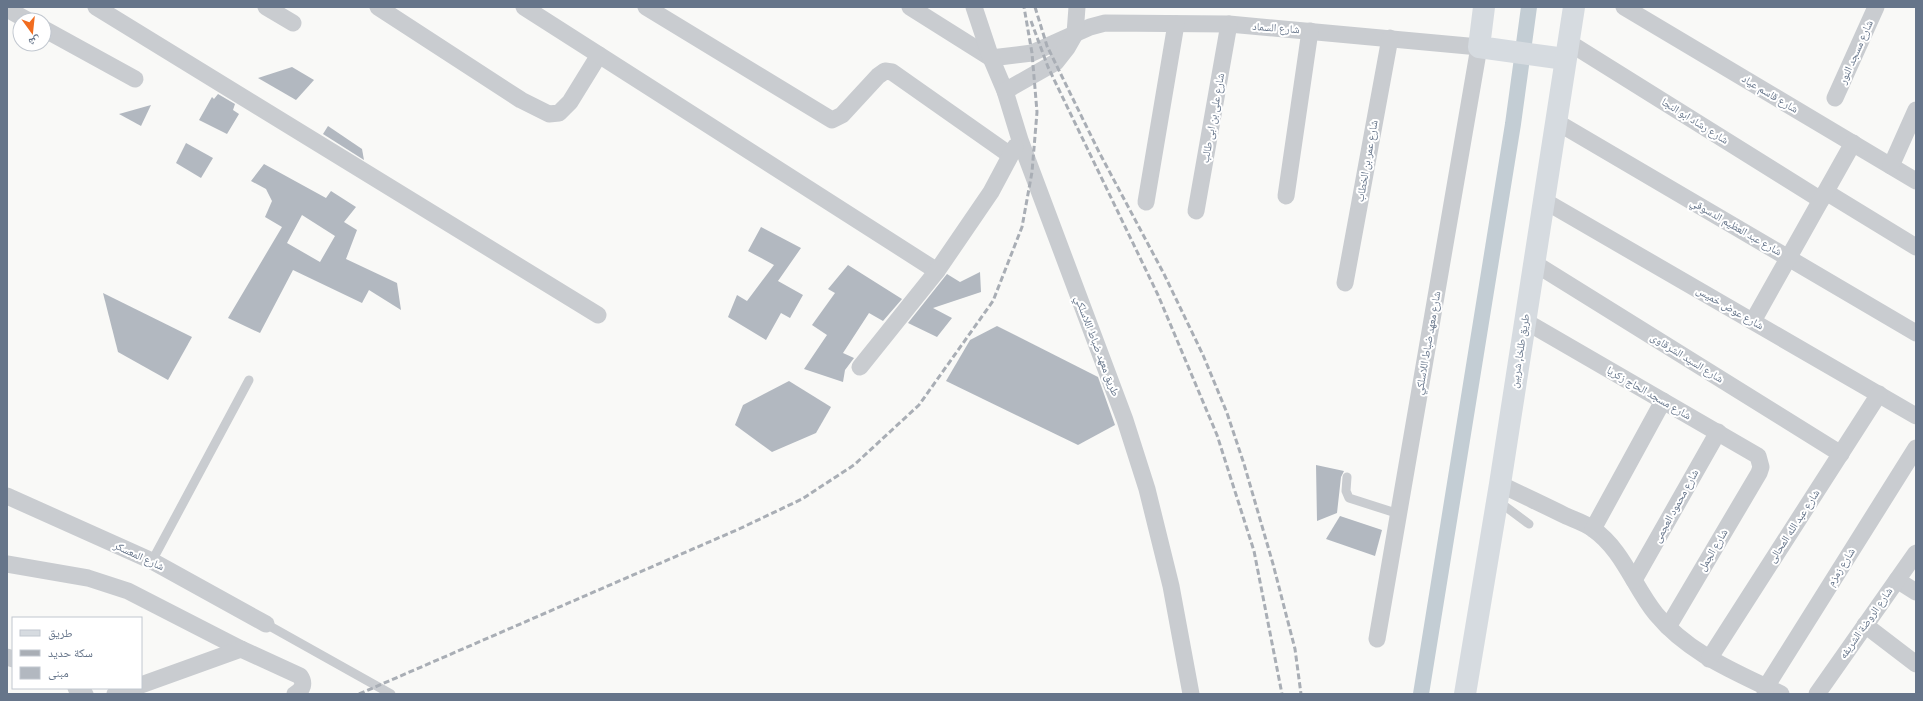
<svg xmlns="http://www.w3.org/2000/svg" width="1923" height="701" font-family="'Fira Sans Condensed','Noto Naskh Arabic',sans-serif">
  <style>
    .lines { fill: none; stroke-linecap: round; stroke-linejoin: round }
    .canal { stroke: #c3cdd4; stroke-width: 16 }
    .building { fill: #b2b8c0; fill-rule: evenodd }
    .lane { stroke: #c9ccd0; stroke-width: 9 }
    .street { stroke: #c9ccd0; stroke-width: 17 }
    .primary { stroke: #d6dbe0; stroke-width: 22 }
    .rail { stroke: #a9aeb5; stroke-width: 3; stroke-dasharray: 6 3; stroke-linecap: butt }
    .labels { text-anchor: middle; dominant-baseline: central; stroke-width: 4; stroke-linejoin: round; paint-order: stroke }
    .street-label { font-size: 11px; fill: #66758a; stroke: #fff }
  </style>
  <rect width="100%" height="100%" fill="#f9f9f7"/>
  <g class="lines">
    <path class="canal" d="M1421 694 1513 124 1529 7"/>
  </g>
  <g class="building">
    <path d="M292 67 314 80 296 100 258 78Z"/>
    <path d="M218 94 235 104 233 110 239 114 227 134 199 120 212 97 214 99Z"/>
    <path d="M151 105 141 126 119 114Z"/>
    <path d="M328 126 362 149 364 160 323 134Z"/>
    <path d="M186 143 213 158 201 178 176 163Z"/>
    <path d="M264 164 326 198 331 191 356 207 344 222 357 230 346 259 397 283 401 310 369 290 362 303 293 270 260 333 228 318 282 227 265 217 272 201 266 189 251 181ZM302 215 335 236 320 262 287 243Z"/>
    <path d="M761 227 801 248 778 281 803 295 790 318 781 313 766 340 728 317 737 295 747 301 774 265 748 251Z"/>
    <path d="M848 265 902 299 883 321 869 313 843 353 854 358 845 370 843 382 804 369 827 335 812 325 835 293 828 289Z"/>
    <path d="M980 272 981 292 933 308 952 318 937 337 908 323 947 274 960 282Z"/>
    <path d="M103 293 192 337 168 380 118 352Z"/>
    <path d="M997 326 1098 377 1115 425 1078 445 946 381 970 340Z"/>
    <path d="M789 381 831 407 816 433 772 452 735 425 743 405Z"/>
    <path d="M1316 465 1344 471 1341 477 1337 513 1317 521Z"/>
    <path d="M1340 516 1382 530 1375 556 1326 539Z"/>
  </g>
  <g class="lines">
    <g class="lane">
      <path d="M1347 477 1346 491 1349 498 1399 514"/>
      <path d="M1498 501 1529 524"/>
      <path d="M152 561 249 380"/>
      <path d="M266 624 391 694"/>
    </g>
    <g class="street">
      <path d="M96 7 598 315"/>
      <path d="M266 7 293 23"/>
      <path d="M378 7 521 100 549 114 559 113 570 102 599 55"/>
      <path d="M524 7 937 271"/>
      <path d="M646 7 832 120 842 115 878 76 885 71 892 72 1010 155"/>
      <path d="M910 7 991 58 1032 53 1090 27 1105 23 1229 24 1479 47 1377 639"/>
      <path d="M974 7 991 58 1005 91 1020 140 1125 420 1147 489 1171 586 1191 694"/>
      <path d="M1624 7 1916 181"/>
      <path d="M7 9 27 20"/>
      <path d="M44 29 135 79"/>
      <path d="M1568 42 1821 200"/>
      <path d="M1005 91 1056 62 1067 48 1075 34 1077 7"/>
      <path d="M1835 98 1876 7"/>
      <path d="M1555 121 1916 333"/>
      <path d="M1891 166 1916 110"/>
      <path d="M1826 192 1916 247"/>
      <path d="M1286 196 1310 31"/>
      <path d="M1543 200 1916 416"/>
      <path d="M1146 202 1176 24"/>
      <path d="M1196 211 1229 24"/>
      <path d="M1534 263 1841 454"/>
      <path d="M1345 283 1390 38"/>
      <path d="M1525 321 1758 456 1761 467 1759 473 1668 627"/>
      <path d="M1753 321 1853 143"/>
      <path d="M860 367 937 271 991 192 1015 147"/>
      <path d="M1500 484C1522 495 1544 505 1566 516 1575 520 1585 523 1593 529 1623 550 1634 587 1656 614 1689 654 1736 672 1781 694"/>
      <path d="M7 496 152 561 266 624"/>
      <path d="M1593 529 1663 401"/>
      <path d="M7 564 88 578 128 591 241 649 300 676C305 683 303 690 295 694"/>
      <path d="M1634 580 1718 432"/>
      <path d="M1897 580 1916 592"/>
      <path d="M1865 625 1916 664"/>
      <path d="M7 657 13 659"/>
      <path d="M1709 659 1879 394"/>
      <path d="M141 685 241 649"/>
      <path d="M76 688 85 694"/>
      <path d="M115 694 132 688"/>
      <path d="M1765 694 1766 687 1916 448"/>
      <path d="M1817 694 1916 553"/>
    </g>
    <g class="primary">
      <path d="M1484 7 1479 47 1565 59"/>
      <path d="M1465 694 1500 484 1574 7"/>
    </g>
    <g class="rail">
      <path d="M1035 7 1047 46 1099 152 1164 274 1203 355 1227 413 1244 464 1273 564 1295 649 1301 694"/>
      <path d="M1031 21 1048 67 1158 295 1217 435 1254 551 1282 694"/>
      <path d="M359 694 739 529 802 499 854 465 919 405 993 301 1022 227 1032 172 1037 112 1032 53 1024 7"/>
    </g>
  </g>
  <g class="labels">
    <g class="street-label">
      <text transform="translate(1276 28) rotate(4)">شارع السماد</text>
      <text transform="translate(1856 52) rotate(-66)">شارع مسجد النور</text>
      <text transform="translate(1770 94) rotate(31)">شارع قاسم عياد</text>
      <text transform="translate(1213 118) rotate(-80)">شارع على بن ابى طالب</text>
      <text transform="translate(1695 121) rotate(32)">شارع رشاد ابو النجا</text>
      <text transform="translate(1367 161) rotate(-80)">شارع عمر بن الخطاب</text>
      <text transform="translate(1736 227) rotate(30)">شارع عبد العظيم الدسوقي</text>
      <text transform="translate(1730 308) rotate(30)">شارع عوض خميس</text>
      <text transform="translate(1428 343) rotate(-80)">شارع معهد ضباط اللاسلكي</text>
      <text transform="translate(1097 346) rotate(69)">طريق معهد ضباط اللاسلكي</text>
      <text transform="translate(1520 351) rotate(-81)">طريق طلخا, شربين</text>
      <text transform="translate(1687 358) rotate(32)">شارع السيد الشرقاوى</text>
      <text transform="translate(1649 393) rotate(30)">شارع مسجد الحاج زكريا</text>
      <text transform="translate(1676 506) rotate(-61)">شارع محمود العجمى</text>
      <text transform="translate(1794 526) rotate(-57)">شارع عبد الله المحالى</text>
      <text transform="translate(1713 550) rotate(-59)">شارع الجمل</text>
      <text transform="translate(139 556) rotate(25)">شارع المعسكر</text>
      <text transform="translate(1841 567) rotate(-58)">شارع زمزم</text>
      <text transform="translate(1866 623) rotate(-55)">شارع الروضة الشريفه</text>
    </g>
  </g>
  <rect width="1923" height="701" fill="none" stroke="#66758a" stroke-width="16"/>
  <rect x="12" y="617" width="130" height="72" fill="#ffffff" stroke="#c2c8d0"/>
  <rect x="20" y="630" width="20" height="6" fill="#d6dbe0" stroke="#c2c8d0"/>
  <text x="48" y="637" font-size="12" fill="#66758a">طريق</text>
  <rect x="20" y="650" width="20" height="6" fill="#a9aeb5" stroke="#c2c8d0"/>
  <text x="48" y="657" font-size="12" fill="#66758a">سكة حديد</text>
  <rect x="20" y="667" width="20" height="12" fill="#b2b8c0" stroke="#c2c8d0"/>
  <text x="48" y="677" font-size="12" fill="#66758a">مبنى</text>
  <g transform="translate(32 32) rotate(165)"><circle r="19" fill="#ffffff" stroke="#c2c8d0"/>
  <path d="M0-3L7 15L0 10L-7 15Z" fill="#f16c1f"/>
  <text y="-6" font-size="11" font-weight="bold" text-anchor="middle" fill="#66758a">ش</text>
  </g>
</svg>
